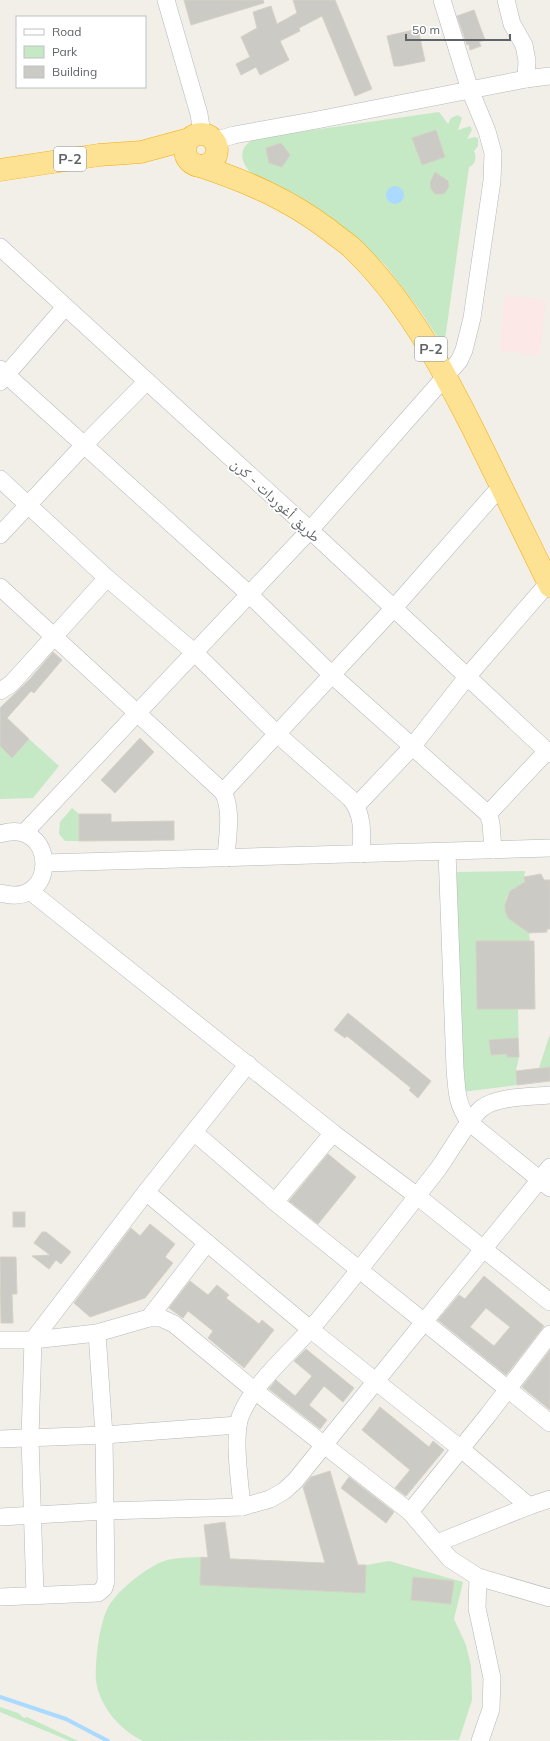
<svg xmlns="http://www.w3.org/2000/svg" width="550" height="1741" font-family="Mulish,'Noto Naskh Arabic',sans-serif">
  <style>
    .medical { fill: #fce8e6 }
    .green { fill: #c5e8c5 }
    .water { fill: #aadaff }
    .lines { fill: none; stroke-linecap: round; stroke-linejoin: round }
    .stream { stroke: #aadaff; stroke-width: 4 }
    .building { fill: #cccac5; stroke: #d6d1c6; fill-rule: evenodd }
    .minor-casing { stroke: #b5b8bc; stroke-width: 18 }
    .highway-casing { stroke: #f9ab00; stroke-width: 23 }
    .minor { stroke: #fff; stroke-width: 17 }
    .highway { stroke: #fde293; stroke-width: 22 }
    .labels { text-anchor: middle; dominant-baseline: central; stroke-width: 3.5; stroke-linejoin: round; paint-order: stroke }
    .shield { fill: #fff; stroke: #8f9295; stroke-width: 1 }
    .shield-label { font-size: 14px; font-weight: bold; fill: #5f6368 }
    .street-label { font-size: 15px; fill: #5f6368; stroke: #fff }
  </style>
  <rect width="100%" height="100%" fill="#f1efe8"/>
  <path class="medical" d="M505 295 546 300 540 355 499 351Z"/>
  <g class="green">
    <path d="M439 112 448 124 451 118 458 115 462 118 458 130 470 126 472 130 467 139 475 137 478 138V146L474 151C477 157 475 165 469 167L444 347 419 309 386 266 355 237 251 173C239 161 238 145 257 138Z"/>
    <path d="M29 739 59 766 33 798 0 799V746L12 757Z"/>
    <path d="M72 808 79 814V841H65L59 834 60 822Z"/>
    <path d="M525 871 524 877 525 885C497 887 499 925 528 926L530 941 476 942 477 1009H518L519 1057 516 1071 517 1085 461 1092 456 872Z"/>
    <path d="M550 1036V1067L539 1068 549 1037Z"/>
    <path d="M201 1557 366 1565 389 1561 463 1582 454 1619 466 1645 471 1666 472 1700 459 1740 143 1741C120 1730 100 1707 96 1681 95 1667 97 1652 99 1638 101 1628 104 1613 110 1604 121 1588 140 1573 157 1564 170 1557 186 1558 201 1557Z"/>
    <path d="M0 1707 18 1713 24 1718 27 1717 78 1741H70L0 1712Z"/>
  </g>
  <circle class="water" cx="395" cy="195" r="9"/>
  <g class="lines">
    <path class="stream" d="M0 1697 66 1719 108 1741"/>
  </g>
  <g class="building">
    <path d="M184 0H263L264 3 191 25Z"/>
    <path d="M293 0H335L372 89 355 96 322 16 299 28 300 31 280 41 289 60 260 75 256 67 241 75 236 64 250 57 241 37 257 28 253 12 271 6 277 24 297 13Z"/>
    <path d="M474 10 485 40 479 42 481 46 470 50 469 44 467 45 457 16Z"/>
    <path d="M418 29 425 61 400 66H394L387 36Z"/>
    <path d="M436 130 445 157 422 165 412 138Z"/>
    <path d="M281 143 290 155 282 167 269 163 266 148Z"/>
    <path d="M435 172 448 181 449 187 444 194H435L431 189 430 183Z"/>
    <path d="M53 652 62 660 34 693 31 691 7 718 29 739 12 758 0 746V708L30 679Z"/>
    <path d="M140 738 154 752 115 793 101 780Z"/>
    <path d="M79 814H111V822L174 821V840L79 841Z"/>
    <path d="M541 874 544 880H550V929H547V932L529 933 508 918 505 910V904L510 891 525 882 524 877Z"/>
    <path d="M476 941H534L535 1009H477Z"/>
    <path d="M348 1013 431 1081 418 1098 409 1090 411 1088 347 1036 345 1038 334 1030Z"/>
    <path d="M518 1038 519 1057H507V1054L491 1055 489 1040Z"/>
    <path d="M550 1067V1081L517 1085 516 1071Z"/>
    <path d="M328 1154 356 1177 318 1224 289 1201Z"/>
    <rect x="13" y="1212" width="12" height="15"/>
    <path d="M150 1224 175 1244 165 1257 173 1263 145 1298 90 1317 74 1303 131 1228 140 1236Z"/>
    <path d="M42 1232H46L71 1252 61 1264 56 1260 49 1269 32 1256 50 1255 34 1243Z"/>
    <path d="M0 1257H16L17 1294H12L13 1323H1Z"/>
    <path d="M484 1276 544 1326 506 1375 438 1320 459 1295 465 1299ZM486 1308 510 1327 494 1346 470 1327Z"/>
    <path d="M190 1281 208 1295 217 1285 229 1295 226 1298 259 1324 262 1320 274 1330 244 1368 208 1338 213 1331 188 1311 183 1318 169 1308Z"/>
    <path d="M306 1349 354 1388 343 1402 324 1386 309 1405 327 1420 320 1429 269 1389 276 1380 295 1396 312 1376 294 1361Z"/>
    <path d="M550 1350V1410L522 1387Z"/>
    <path d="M380 1407 429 1447 433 1441 444 1450 406 1496 395 1488 410 1470 362 1430Z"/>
    <path d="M330 1471 358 1565H366L365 1593 200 1585 201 1557 208 1558 204 1525 225 1522 230 1559 325 1563 303 1487 311 1477Z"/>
    <path d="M349 1477 394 1512 386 1523 341 1488Z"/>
    <path d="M413 1577 454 1581 451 1604 411 1600Z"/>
  </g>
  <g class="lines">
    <g class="minor-casing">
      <g id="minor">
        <path d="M166 0 199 114 201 127 198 134"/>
        <path d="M506 0 512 24 524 45 527 61 526 79"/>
        <path d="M214 141 234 135 317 120 526 79 550 76"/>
        <path d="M0 247 310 530 550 754"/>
        <path d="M0 369 249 594 332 675 488 814 491 823 493 850"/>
        <path d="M0 382 65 307"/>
        <path d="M0 479 107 578 195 653 277 734 350 798C364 814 362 834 361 854"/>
        <path d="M0 535 84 445 147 381"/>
        <path d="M0 587 223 792C233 811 227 837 226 858"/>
        <path d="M0 691 11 684 107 578"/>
        <path d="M223 792 393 609 501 486"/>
        <path d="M357 805 412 747 467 677 550 581"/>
        <path d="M488 814 547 751"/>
        <path d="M24 833 310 530 459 361 464 350 472 318 492 181 493 153 487 131 470 90 442 0"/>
        <path d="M0 834C57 816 60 910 0 893"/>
        <path d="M447 852 455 1068C457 1091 456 1103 470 1123L550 1188"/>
        <path d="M45 863 550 848"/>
        <path d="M30 891 333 1133 417 1196 550 1302"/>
        <path d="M195 1133 275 1202 550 1423"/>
        <path d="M146 1192 310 1329 461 1449 529 1506"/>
        <path d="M275 1202 333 1133"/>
        <path d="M149 1318 207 1243"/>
        <path d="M0 1340H33L97 1333 149 1318H161L174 1324 255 1391 410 1512 450 1559 478 1577 550 1598"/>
        <path d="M0 1439 104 1435 238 1425"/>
        <path d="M242 1507C240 1483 233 1439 240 1417 251 1387 288 1354 310 1330 354 1278 396 1223 438 1169 449 1154 469 1118 482 1108 498 1096 531 1097 550 1095"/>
        <path d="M410 1512 488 1415 550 1334"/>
        <path d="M0 1517 105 1511 242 1507 270 1499 284 1491 295 1481 324 1445 550 1167"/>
        <path d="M437 1543 529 1506 550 1499"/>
        <path d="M478 1577 477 1608 492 1678 491 1709 480 1741"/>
        <path d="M35 1595 30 1438 33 1340 146 1192 248 1064"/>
        <path d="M0 1597 98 1593 104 1588 106 1581 104 1435 97 1333"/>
      </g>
    </g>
    <g class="highway-casing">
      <g id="highway">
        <circle cx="201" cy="150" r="16"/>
        <path d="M197 165C246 181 288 199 329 230 336 236 344 241 351 247 406 300 439 362 473 429 499 481 524 534 550 586"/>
        <path d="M0 170 99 155 141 152 189 139"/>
      </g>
    </g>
    <use href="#minor" class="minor"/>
    <use href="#highway" class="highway"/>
  </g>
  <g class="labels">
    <g class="shield">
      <rect x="54" y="147" width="32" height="24" rx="3"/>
      <rect x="415" y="337" width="32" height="24" rx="3"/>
    </g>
    <g class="shield-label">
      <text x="70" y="159">P-2</text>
      <text x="431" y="349">P-2</text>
    </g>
    <g class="street-label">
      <text transform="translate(276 500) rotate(43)">طريق أغوردات - كرن</text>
    </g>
  </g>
  <rect x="16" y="16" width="130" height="72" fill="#ffffff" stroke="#bfc1c3"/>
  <rect x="24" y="29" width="20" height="6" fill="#ffffff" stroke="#bfc1c3"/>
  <text x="52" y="36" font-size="12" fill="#5f6368">Road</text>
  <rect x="24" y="46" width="20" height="12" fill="#c5e8c5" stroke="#bfc1c3"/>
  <text x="52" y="56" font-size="12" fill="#5f6368">Park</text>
  <rect x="24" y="66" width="20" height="12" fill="#cccac5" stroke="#bfc1c3"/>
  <text x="52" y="76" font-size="12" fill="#5f6368">Building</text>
  <path d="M406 34v6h104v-6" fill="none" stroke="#5f6368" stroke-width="2"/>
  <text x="412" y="34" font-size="12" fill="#5f6368" stroke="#ffffff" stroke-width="3" paint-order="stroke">50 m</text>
</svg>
